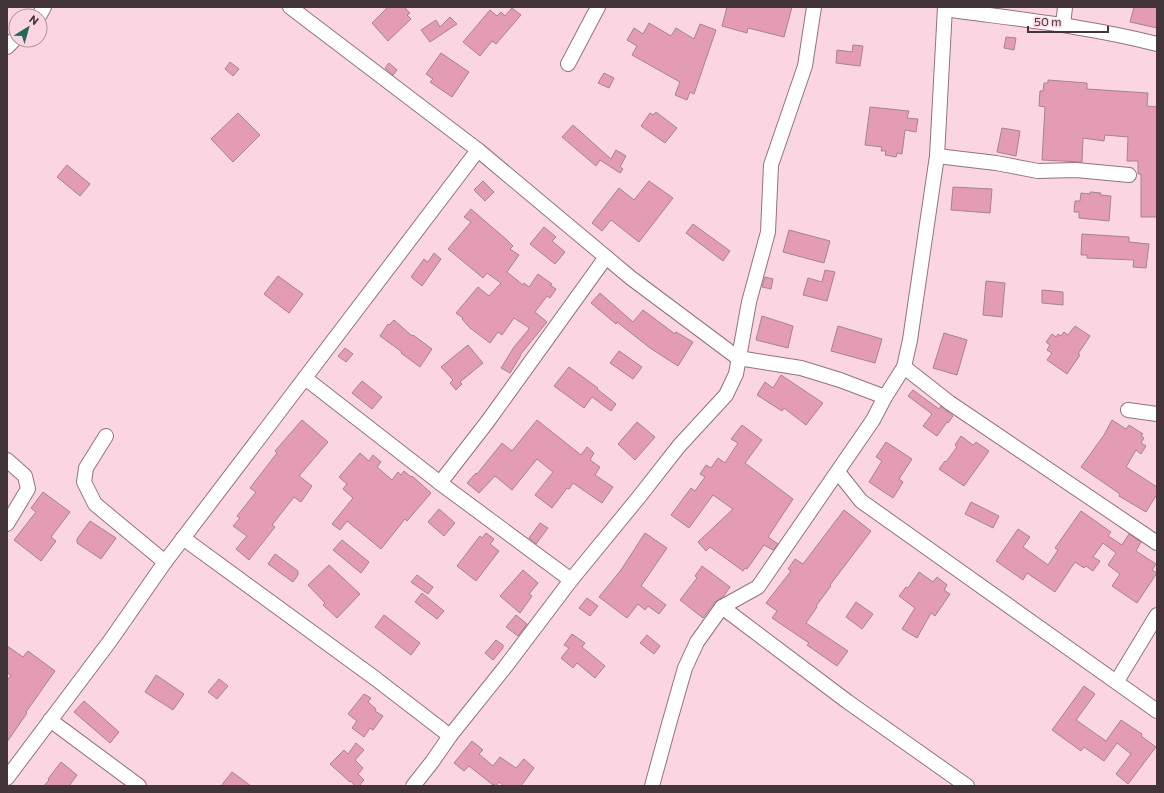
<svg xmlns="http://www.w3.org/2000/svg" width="1164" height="793" font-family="Commissioner,sans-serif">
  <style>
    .building { fill: #e49bb4; stroke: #a5848f }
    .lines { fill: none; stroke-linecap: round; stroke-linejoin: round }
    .minor-casing { stroke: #93737d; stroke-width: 16 }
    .minor { stroke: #fff; stroke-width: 14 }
  </style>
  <rect width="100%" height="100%" fill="#fbd6e2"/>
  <g class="building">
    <path d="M388 7H404L410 13 407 15 411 19 388 41 372 23Z"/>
    <path d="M727 7H792L784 37 748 28 747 33 722 26Z"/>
    <path d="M1134 7H1157V28L1130 22Z"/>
    <path d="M512 8 521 15 496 44 492 41 480 56 463 42 490 10 497 16 501 12 505 16Z"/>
    <path d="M450 17 457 24 430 42 421 30 436 20 440 27Z"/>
    <path d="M649 23 671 36 676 28 694 39 700 24 716 30 694 94 690 92 687 100 675 95 680 82 632 55 637 46 627 40 634 28 643 34Z"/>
    <path d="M1006 37 1016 38 1014 50 1004 48Z"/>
    <path d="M853 45 863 46 860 66 836 63 837 50 852 52Z"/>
    <path d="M441 53 469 72 452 97 430 82 433 79 426 74Z"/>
    <path d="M230 62 239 69 233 76 225 69Z"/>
    <path d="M389 63 397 70 393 75 385 68Z"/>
    <path d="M604 73 614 78 609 88 598 83Z"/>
    <path d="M1048 80 1087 83V89L1148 93 1147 106 1157 107V217H1141V174H1138V161H1127L1128 137 1105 135 1104 141 1083 138 1082 162 1042 160 1045 107 1039 106 1040 91H1043L1044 83H1048Z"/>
    <path d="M870 107 909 111 907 118 918 119 916 132 905 130 902 154 897 153 896 157 885 155 886 151H881L882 147 865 145Z"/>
    <path d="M656 112 677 128 665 143 641 126 650 113 653 115Z"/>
    <path d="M238 113 260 135 233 162 211 139Z"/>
    <path d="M573 125 611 159 616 150 626 156 620 167 623 169 620 173 600 160 596 166 562 137Z"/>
    <path d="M1002 128 1020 131 1016 156 997 152Z"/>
    <path d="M67 165 90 184 80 196 57 177Z"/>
    <path d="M483 181 494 192 485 201 474 190Z"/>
    <path d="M649 181 673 198 639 242 611 220 602 231 592 223 619 188 634 200Z"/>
    <path d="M953 187 992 189 990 213 951 210Z"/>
    <path d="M1090 192 1101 193 1100 195 1111 196 1109 221 1079 218V212H1074L1075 201H1080L1081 193 1090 194Z"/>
    <path d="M471 209 507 240 513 246 510 249 519 255 507 272 523 285 524 283 529 287 538 274 552 284 550 285 556 289 550 298 547 296 535 312 547 322 520 355H521L510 373 501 368 514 347 529 329 528 327 514 318 502 335 498 332 490 343 470 328 462 319 463 318 456 313 478 287 489 296 501 283 487 273 483 278 448 249 471 222 464 217Z"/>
    <path d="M693 224 730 251 723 261 686 233Z"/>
    <path d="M544 227 556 237 552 241 565 252 555 264 530 244Z"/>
    <path d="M789 230 830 241 824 263 783 252Z"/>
    <path d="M1082 234 1129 237V242L1149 244 1146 268 1133 267 1134 260 1087 258V255H1081Z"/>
    <path d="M434 253 441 259 422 286 411 277 424 259 428 262Z"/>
    <path d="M825 270 835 272 827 301 803 295 808 278 822 282Z"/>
    <path d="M278 276 303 294 289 313 264 294Z"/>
    <path d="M765 277 773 279 771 289 762 287Z"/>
    <path d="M986 281 1005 283 1002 317 983 315Z"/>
    <path d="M1042 290 1063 292V305L1042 303Z"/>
    <path d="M600 293 633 322 643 310 675 334 676 332 693 342 678 366 650 348 617 322 616 324 591 303Z"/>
    <path d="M762 316 793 326 788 348 756 340Z"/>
    <path d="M394 320 412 336 413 335 432 349 420 367 401 353 402 352 380 336 388 324 389 325Z"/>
    <path d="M838 326 882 339 875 363 831 351Z"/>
    <path d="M1075 326 1090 336 1078 354 1080 355 1067 374 1047 360 1052 353 1047 350 1050 345 1046 342 1052 334 1056 337 1058 334 1061 336 1064 332 1068 335Z"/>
    <path d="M944 333 967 340 957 375 933 368Z"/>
    <path d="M468 345 483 363 460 382 462 384 456 390 450 383 453 380 441 367Z"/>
    <path d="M345 348 353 354 346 362 338 356Z"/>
    <path d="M619 351 642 367 633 379 610 363Z"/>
    <path d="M569 367 598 388 597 389 616 404 611 411 592 397 584 408 554 386Z"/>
    <path d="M781 375 823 403 806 425 784 408 782 411 757 395 765 382 773 388Z"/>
    <path d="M362 381 382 397 372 409 352 393Z"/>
    <path d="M913 390 939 409 941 406 953 416 948 423 947 422 937 436 923 426 932 414 908 396Z"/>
    <path d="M302 420 328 442 299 476 312 486 301 502 294 497 272 525 275 527 249 560 236 549 247 536 233 526 240 518 237 516 256 492 250 488 277 453 275 451Z"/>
    <path d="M537 420 581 455 587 447 594 453 590 460 600 467 595 475 613 487 602 503 573 483 569 489 567 488 552 508 535 495 553 472 537 459 512 490 495 476 479 493 467 483 476 473 477 474 502 443 512 451Z"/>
    <path d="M1112 420 1126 429 1129 425 1143 434 1141 436 1144 438 1141 443 1146 446 1141 454 1136 450 1126 467 1157 487V494L1146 512 1119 496 1120 494 1081 467 1104 435Z"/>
    <path d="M637 422 655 437 635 460 618 444Z"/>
    <path d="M742 425 762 440 745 463 793 499 768 537 778 544 773 550 764 545 747 569 745 568 743 571 710 547 706 551 698 542 733 509 713 495 689 528 671 515 691 488 695 491 705 477 700 474 706 465 711 468 718 458 725 463 738 443 731 439Z"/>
    <path d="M961 436 973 445 976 442 989 451 964 486 939 469 945 461 946 462 957 447 955 445Z"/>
    <path d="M886 442 912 459 899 479 903 482 893 498 869 482 882 461 876 457Z"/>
    <path d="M360 453 369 461 373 455 381 462 377 467 392 480 398 472 401 475 404 471 411 477 412 476 431 493 407 521 405 519 381 549 347 521 340 530 332 524 353 498 343 489 347 484 339 477Z"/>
    <path d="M43 492 70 512 51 537 56 541 41 561 14 540 36 512 31 508Z"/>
    <path d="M971 502 999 516 993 528 965 514Z"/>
    <path d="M439 509 455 523 444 536 428 522Z"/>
    <path d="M844 510 871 531 830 585 831 586 816 606 817 607 806 623 848 651 837 666 807 645 809 643 772 618 777 611 766 603 791 571 788 569 795 559 803 564Z"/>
    <path d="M1081 511 1111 532 1108 536 1122 545 1129 534 1141 542 1136 551 1156 564 1152 570 1157 573 1137 603 1112 586 1120 574 1108 565 1116 553 1103 543 1093 557 1100 561 1093 571 1086 566 1084 568 1075 562 1055 592 1027 573 1023 580 996 561 1018 529 1030 537 1023 547 1048 565 1058 550 1055 548Z"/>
    <path d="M90 521 116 538 101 559 77 543V539Z"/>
    <path d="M540 523 548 528 536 544 529 538Z"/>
    <path d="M486 533 494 539 490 544 499 551 476 581 457 566 480 536 482 538Z"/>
    <path d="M645 533 667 548 641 586 666 605 659 614 648 606 645 610 638 604 627 618 599 597 621 570Z"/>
    <path d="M342 540 369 562 361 573 333 550Z"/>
    <path d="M275 554 298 571V575L293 582 268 564Z"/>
    <path d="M329 565 360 594 337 618 323 605 325 603 308 585Z"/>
    <path d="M702 566 730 587 723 597 715 602 703 618 680 600 697 578 695 576Z"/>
    <path d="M523 570 538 583 529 594 532 596 520 613 500 596Z"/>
    <path d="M919 572 933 582 937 577 947 585 944 590 950 594 935 616 931 613 917 638 902 629 915 608 899 596 906 587 908 588Z"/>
    <path d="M417 575 433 587 428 594 411 582Z"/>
    <path d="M422 593 444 611 437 619 415 602Z"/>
    <path d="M587 598 598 606 590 616 579 608Z"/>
    <path d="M856 602 873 614 862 629 846 617Z"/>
    <path d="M384 615 420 643 411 655 375 627Z"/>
    <path d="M516 615 527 624 518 636 506 627Z"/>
    <path d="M572 634 585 643 582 647 605 666 595 678 577 663 573 668 561 658 569 648 564 645Z"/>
    <path d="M647 635 660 646 654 654 640 643Z"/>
    <path d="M496 640 503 645V648L493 660 485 653Z"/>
    <path d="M7 646 23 657 28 651 55 671 26 712 27 713 7 742V681L11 675 7 673Z"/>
    <path d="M156 675 184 694 173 710 145 692Z"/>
    <path d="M219 679 228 686 217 699 208 692Z"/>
    <path d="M1084 686 1095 694 1076 720 1106 741 1121 720 1142 734 1141 736 1156 747 1128 784 1116 774 1131 754 1117 743 1104 761 1084 747 1081 751 1052 730Z"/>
    <path d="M364 694 371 698 368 702 376 709 375 711 383 716 373 730 370 728 364 737 352 728 357 721 348 714Z"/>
    <path d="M84 701 119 732 110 743 74 712Z"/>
    <path d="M472 741 483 750 479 754 493 766 500 757 516 768 524 759 534 768 521 786H504L499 782 496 786 493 784V785L469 766 464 771 454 763Z"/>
    <path d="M356 743 364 750 355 760 363 768 358 774 364 780 359 786H355L351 781 350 782 330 764 344 750 348 754Z"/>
    <path d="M61 762 77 775 69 786H44L49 780 48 779Z"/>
    <path d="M232 772 251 786H221Z"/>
  </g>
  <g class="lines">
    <g class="minor-casing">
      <g id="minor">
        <path d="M290 7 478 150 631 278 738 358 801 368 840 380 885 397"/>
        <path d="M945 9C1016 19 1088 26 1157 44"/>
        <path d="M39 16 44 7"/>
        <path d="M1063 25 1065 7"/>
        <path d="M7 47 16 38"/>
        <path d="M568 64 598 7"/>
        <path d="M937 156 996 163 1038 171 1076 170 1129 175"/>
        <path d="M904 367 950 403 1157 543"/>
        <path d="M305 378 440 483 571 580"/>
        <path d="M1128 410 1157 414"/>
        <path d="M106 436 86 468 84 482 95 504 165 562"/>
        <path d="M7 460 25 476 28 489 7 524"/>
        <path d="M838 472 861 501 1157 711"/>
        <path d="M440 483 488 421 606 257"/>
        <path d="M183 538 376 679 450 736"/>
        <path d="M722 607 848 702 967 786"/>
        <path d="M1117 681 1157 615"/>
        <path d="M50 720 139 786"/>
        <path d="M7 778 110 641 165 562 478 150"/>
        <path d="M413 786 432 762 450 736 506 666 571 580 639 497 679 446 726 395 736 374 749 302 768 232 771 165 805 66 814 7"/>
        <path d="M652 786 669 724 685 668 697 642 722 607 758 587 873 420 885 397 904 367 910 340 937 156 945 7"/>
      </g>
    </g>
    <use href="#minor" class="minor"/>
  </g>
  <rect width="1164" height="793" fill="none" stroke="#423438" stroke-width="16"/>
  <g transform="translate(28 28) rotate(37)"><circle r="19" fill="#fbd6e2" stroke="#b1959e"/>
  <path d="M0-3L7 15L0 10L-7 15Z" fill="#23685a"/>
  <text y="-6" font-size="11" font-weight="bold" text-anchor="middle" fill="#423438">N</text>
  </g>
  <path d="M1028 26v6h80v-6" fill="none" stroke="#423438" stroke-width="2"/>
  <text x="1034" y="26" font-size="12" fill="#423438" stroke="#fbd6e2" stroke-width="3" paint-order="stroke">50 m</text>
</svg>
